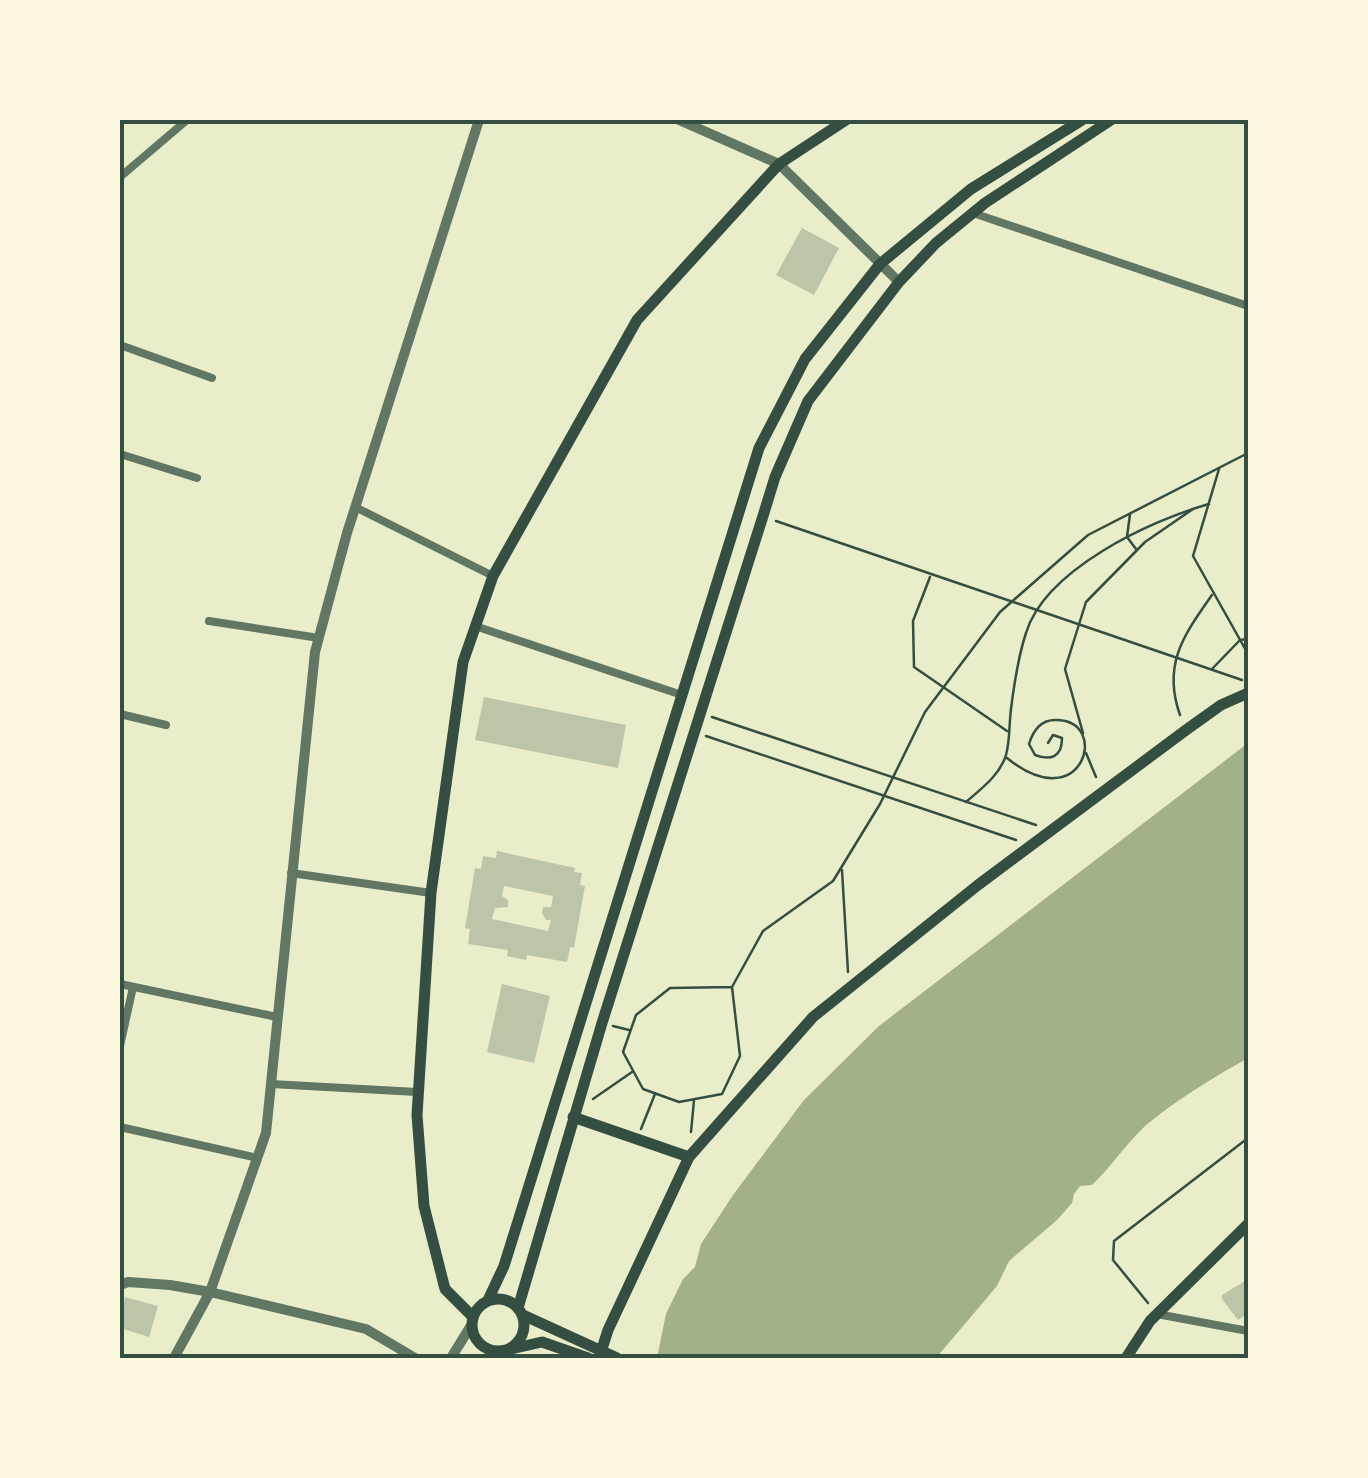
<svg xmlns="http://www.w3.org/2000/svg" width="1368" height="1478" font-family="Helvetica,sans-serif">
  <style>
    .water { fill: #a3b18a }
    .building { fill: #bcc5a7; fill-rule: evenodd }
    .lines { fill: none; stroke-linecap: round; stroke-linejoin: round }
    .path { stroke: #344e41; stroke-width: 2.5 }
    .minor { stroke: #617663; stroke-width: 8 }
    .tertiary { stroke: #617663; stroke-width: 10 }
    .secondary { stroke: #344e41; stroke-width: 11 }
    .neatline { fill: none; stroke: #344e41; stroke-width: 4 }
  </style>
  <rect width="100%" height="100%" fill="#e9edc9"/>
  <path class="water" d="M1248 743V1058C1214 1077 1173 1102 1144 1127 1125 1145 1111 1167 1092 1185L1080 1186 1074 1194 1072 1203 1057 1220 1009 1261 997 1286 936 1358H657L666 1314 683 1279 695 1267 701 1244 733 1195 804 1100 879 1026Z"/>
  <g class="building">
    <path d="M802 228 839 248 814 295 776 275Z"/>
    <path d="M484 697 626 725 618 768 475 740Z"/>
    <path d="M497 851 575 868 574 872 582 873 580 885 585 886 574 948 570 947 567 962 527 955 526 960 507 956 508 950 468 944 470 929 465 928 475 868 481 869 483 856 496 858ZM504 886 553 896 551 907H543L542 913 546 920H551L548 931 492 919 495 908 508 907V900L502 896Z"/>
    <path d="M502 984 550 996 534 1063 487 1052Z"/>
    <path d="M1245 1281 1248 1286V1313L1238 1320 1222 1299V1295Z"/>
    <path d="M125 1297 158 1306 149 1337 120 1328Z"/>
  </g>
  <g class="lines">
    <g class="path">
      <path d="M1219 469 1193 556 1248 654"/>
      <path d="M1130 514 1127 537 1136 549"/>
      <path d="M776 521 1242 680"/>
      <path d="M930 577 913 621 914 667 1007 731"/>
      <path d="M1212 669 1240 640 1248 639"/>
      <path d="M1180 715C1162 664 1184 635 1212 595"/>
      <path d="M712 717 1036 825"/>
      <path d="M1083 733 1065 669 1086 602 1145 542 1193 509"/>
      <path d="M706 736 1016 840"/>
      <path d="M1086 753 1096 777"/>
      <path d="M1007 758C1083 820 1112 719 1055 720 1040 720 1033 731 1029 744L1035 755C1051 761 1062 757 1062 738L1053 735 1048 743"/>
      <path d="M966 802C981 789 1000 775 1006 755 1010 741 1009 724 1011 709 1014 685 1018 657 1026 633 1045 570 1149 521 1209 504"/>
      <path d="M842 870 848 972"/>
      <path d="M732 987 670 988 636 1015 623 1052 643 1089 679 1102 722 1094 740 1056 732 987 763 931 833 881 880 804 925 712 1000 612 1088 535 1248 453"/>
      <path d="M613 1026 629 1030"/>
      <path d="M593 1099 632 1072"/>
      <path d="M641 1129 655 1094"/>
      <path d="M691 1132 694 1100"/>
      <path d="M1148 1303 1113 1260 1114 1241 1248 1138"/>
    </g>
    <g class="minor">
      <path d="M120 177 187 120"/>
      <path d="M973 213 1248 306"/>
      <path d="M120 345 212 378"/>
      <path d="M120 454 197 478"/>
      <path d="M355 507 493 576"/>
      <path d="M209 621 319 638"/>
      <path d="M475 626 682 695"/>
      <path d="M120 714 166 725"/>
      <path d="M291 873 431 893"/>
      <path d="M120 984 277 1017"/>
      <path d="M120 1046 133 987"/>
      <path d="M271 1084 417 1092"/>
      <path d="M120 1127 258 1158"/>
      <path d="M1157 1314 1248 1331"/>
    </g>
    <g class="tertiary">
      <path d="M679 120 779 164 899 282"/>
      <path d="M120 1285 128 1282 170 1285 210 1292 366 1329 415 1358"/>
      <path d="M174 1358 210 1292 266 1133 315 652 347 533 479 120"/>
      <path d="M451 1358 472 1324"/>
    </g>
    <g class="secondary">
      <path d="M573 1117 689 1157"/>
      <circle cx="498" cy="1325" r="26"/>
      <path d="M488 1300 504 1266 759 448 805 359 880 264 971 189 1082 120"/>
      <path d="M518 1308 602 1023 763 516 775 477 808 401 899 282 936 243 985 203 1111 120"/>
      <path d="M523 1315 617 1358"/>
      <path d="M473 1317 445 1289 424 1206 417 1115 431 893 463 662 493 576 637 320 779 164 846 120"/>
      <path d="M511 1349 542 1342 588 1358"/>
      <path d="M599 1358 608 1330 689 1157 813 1017 978 885 1186 730 1221 705 1248 693"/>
      <path d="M1126 1358 1150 1321 1248 1224"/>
    </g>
  </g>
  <rect width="1368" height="1478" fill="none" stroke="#fefae0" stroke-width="245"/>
  <rect x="122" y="122" width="1124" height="1234" class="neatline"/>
</svg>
